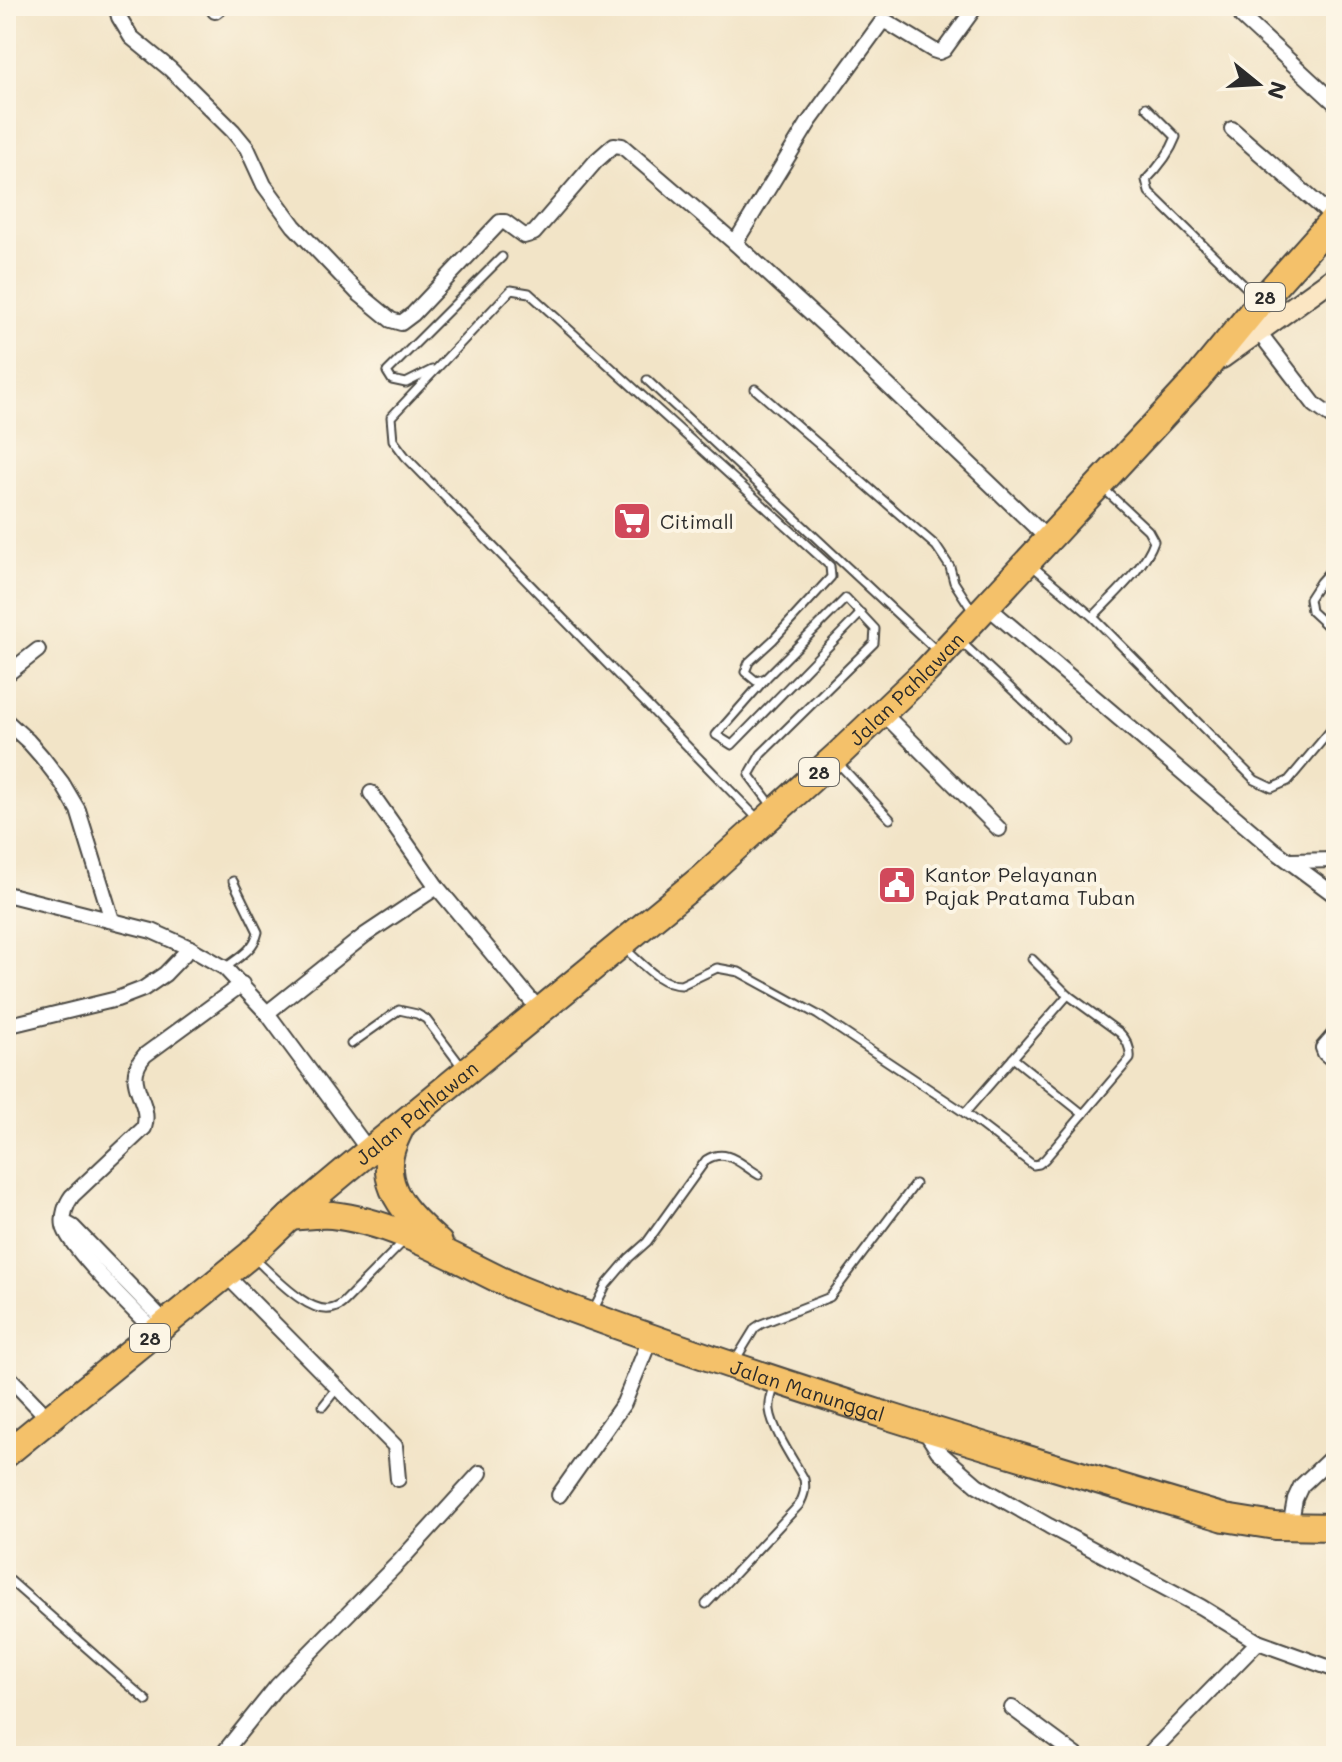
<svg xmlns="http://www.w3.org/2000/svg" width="1342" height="1762" font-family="Mali,sans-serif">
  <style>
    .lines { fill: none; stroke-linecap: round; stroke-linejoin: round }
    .lane-casing { stroke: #494742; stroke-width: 11 }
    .street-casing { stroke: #494742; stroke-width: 18 }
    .secondary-casing { stroke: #494742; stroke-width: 24 }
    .highway-casing { stroke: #494742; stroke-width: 30 }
    .lane { stroke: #fff; stroke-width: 7 }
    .street { stroke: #fff; stroke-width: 14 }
    .secondary { stroke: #fbe6c3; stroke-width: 20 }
    .highway { stroke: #f4c16a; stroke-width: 26 }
    .labels { text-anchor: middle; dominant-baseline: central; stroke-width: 8; stroke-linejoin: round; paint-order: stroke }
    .shield { fill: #fcf5e5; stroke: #6a6863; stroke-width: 2 }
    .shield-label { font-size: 18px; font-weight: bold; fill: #2b2b2b }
    .poi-label { font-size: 20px; fill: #2b2b2b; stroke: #fcf5e5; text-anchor: start }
    .street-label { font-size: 20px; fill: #2b2b2b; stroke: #fcf5e5 }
  </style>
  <rect width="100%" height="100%" fill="#fcf5e5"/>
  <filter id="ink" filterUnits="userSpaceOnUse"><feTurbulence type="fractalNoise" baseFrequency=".0125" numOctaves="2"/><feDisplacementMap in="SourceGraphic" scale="16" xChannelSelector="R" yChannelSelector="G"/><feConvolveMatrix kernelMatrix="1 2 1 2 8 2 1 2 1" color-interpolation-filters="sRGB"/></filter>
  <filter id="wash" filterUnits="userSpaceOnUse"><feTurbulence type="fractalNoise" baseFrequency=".006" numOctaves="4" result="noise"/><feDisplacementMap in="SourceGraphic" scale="32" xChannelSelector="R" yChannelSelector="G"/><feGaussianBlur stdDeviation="1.8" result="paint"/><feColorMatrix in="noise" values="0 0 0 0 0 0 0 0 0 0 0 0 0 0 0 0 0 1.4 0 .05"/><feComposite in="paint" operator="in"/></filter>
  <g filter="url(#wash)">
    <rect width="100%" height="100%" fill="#f2e4c7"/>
  </g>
  <g filter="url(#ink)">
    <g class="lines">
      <g class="lane-casing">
        <g id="lane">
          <path d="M1146 107 1176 137C1170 153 1158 168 1146 180L1149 192 1256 297"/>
          <path d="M432 370 406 383 392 380 387 372 502 257"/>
          <path d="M647 380 937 651"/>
          <path d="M755 389 936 546 950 567 954 582 974 613"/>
          <path d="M1030 564 1093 617 1255 780 1272 788 1288 781 1336 724"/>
          <path d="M1336 564 1320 582 1309 599 1311 611 1336 634"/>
          <path d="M1093 617C1112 596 1145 568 1154 541L1148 530 1104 489"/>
          <path d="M960 641 1065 739"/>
          <path d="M838 763 890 819"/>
          <path d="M773 807 749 775 761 754 874 643 875 629 846 598 766 678 716 735 732 745 861 613"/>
          <path d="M758 819 405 456 393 440 391 417 511 290 529 293 830 566 831 577 773 640 749 662 745 672 756 681 766 678"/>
          <path d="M625 949C641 962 659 985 681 985L717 968 739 972 818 1015 965 1113 1033 1165 1039 1164 1045 1159 1130 1059C1131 1049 1128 1041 1120 1033L1068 995 1032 959"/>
          <path d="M225 968C239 957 254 950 258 932L233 881"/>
          <path d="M351 1044 399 1010 417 1014 426 1019 462 1067"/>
          <path d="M1013 1058 1083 1114"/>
          <path d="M965 1113 1068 995"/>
          <path d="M255 1259C272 1274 310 1317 334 1308 338 1307 342 1304 345 1301L405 1240"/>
          <path d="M593 1311 606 1285 629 1258 647 1242 706 1160C727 1147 740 1164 759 1175"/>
          <path d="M736 1359 755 1328 761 1324 830 1297 915 1184"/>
          <path d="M323 1406 338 1387"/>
          <path d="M6 1577 147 1701"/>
          <path d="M706 1604 799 1505C804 1496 806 1489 804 1479 794 1461 772 1429 770 1410 769 1401 772 1393 775 1385"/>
        </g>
      </g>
      <g class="street-casing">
        <g id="street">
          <path d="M116 6 119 17 131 37 170 69 233 131 247 148 264 185 294 226 357 292 391 320 401 323 413 314 500 222H505L524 236 534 233 596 161 614 145 622 146 735 243 834 334 1049 540"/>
          <path d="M1244 6 1241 13 1242 17 1336 104"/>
          <path d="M215 11 221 6"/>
          <path d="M1232 129 1335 219"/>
          <path d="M735 243 809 122 881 23 887 22 933 50 939 52 944 50 976 6"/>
          <path d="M1258 331 1315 405 1336 420"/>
          <path d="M988 607 1274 850 1336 896"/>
          <path d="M6 675 38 650"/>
          <path d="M883 713 999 829"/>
          <path d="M6 721 28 741 42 757 62 783 78 810 112 920"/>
          <path d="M371 793 437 887 540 1011"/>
          <path d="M1290 861 1336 860"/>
          <path d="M6 894 152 931 190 948 225 968 267 1013 369 1151"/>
          <path d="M267 1013 365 935 437 887"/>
          <path d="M6 1026 117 999 143 989 165 974 190 948"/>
          <path d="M1336 1033 1323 1048 1325 1053 1336 1062"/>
          <path d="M64 1222 73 1227 167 1324"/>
          <path d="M225 1274 395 1446 398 1479"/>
          <path d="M156 1333C138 1314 68 1247 64 1226 62 1216 66 1204 72 1196L144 1128C153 1100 120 1083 145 1055L242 984"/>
          <path d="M6 1374 49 1419"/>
          <path d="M923 1428 938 1451 977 1485 1049 1526 1201 1607 1258 1642 1336 1670"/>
          <path d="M559 1495 624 1403 651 1337"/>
          <path d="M1290 1527 1295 1499 1301 1486 1336 1453"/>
          <path d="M1012 1708 1077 1756"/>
          <path d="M221 1756 277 1686 400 1561 480 1473"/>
          <path d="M1147 1756 1258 1642"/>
        </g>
      </g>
      <g class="secondary-casing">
        <path id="secondary" d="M1222 358 1336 276"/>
      </g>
      <g class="highway-casing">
        <g id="highway">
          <path d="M401 1127C397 1135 393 1143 391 1151 380 1191 412 1219 439 1243"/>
          <path id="s1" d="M290 1217C304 1216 318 1214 332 1215 397 1222 459 1261 517 1288 541 1298 566 1307 591 1316 799 1392 1013 1455 1225 1518L1275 1526 1336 1527"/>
          <path id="s2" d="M6 1454 251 1254 290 1217 345 1171 703 877 840 753 927 670 1197 379 1261 301 1336 217"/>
        </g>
      </g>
      <use href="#lane" class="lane"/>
      <use href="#street" class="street"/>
      <use href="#secondary" class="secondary"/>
      <use href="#highway" class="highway"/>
    </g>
  </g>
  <defs>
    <g id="supermarket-square" transform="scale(2)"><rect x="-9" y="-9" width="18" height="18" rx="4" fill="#d1495b" stroke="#fcf5e5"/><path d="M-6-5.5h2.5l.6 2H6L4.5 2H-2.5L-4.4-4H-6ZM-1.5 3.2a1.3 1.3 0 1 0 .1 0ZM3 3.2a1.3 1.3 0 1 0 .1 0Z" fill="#fff"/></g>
    <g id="civic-square" transform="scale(2)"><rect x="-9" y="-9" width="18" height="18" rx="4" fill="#d1495b" stroke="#fcf5e5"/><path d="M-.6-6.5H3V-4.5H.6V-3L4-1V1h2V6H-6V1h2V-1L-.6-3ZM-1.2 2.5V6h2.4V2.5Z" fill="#fff"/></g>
  </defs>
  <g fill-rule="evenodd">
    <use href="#supermarket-square" x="632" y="521"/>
    <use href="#civic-square" x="897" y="885"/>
  </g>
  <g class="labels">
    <g class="shield">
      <rect x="1245" y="283" width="40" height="28" rx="6"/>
      <rect x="799" y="758" width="40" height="28" rx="6"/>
      <rect x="130" y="1324" width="40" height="28" rx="6"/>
    </g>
    <g class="shield-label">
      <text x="1265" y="297">28</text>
      <text x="819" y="772">28</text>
      <text x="150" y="1338">28</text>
    </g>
    <g class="poi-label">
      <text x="660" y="521">Citimall</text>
      <text x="925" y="874">Kantor Pelayanan<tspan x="925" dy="23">Pajak Pratama Tuban</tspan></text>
    </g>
    <g class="street-label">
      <text stroke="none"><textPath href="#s2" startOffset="1182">Jalan Pahlawan</textPath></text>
      <text stroke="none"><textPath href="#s2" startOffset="534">Jalan Pahlawan</textPath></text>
      <text stroke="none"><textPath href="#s1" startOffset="550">Jalan Manunggal</textPath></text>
    </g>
  </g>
  <rect width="1342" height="1762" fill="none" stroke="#fcf5e5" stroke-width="32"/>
  <g transform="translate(1258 84) rotate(108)" stroke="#fcf5e5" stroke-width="6" paint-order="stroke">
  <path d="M0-6L14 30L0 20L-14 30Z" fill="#2b2b2b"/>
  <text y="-12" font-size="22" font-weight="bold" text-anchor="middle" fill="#2b2b2b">N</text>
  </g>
</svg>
